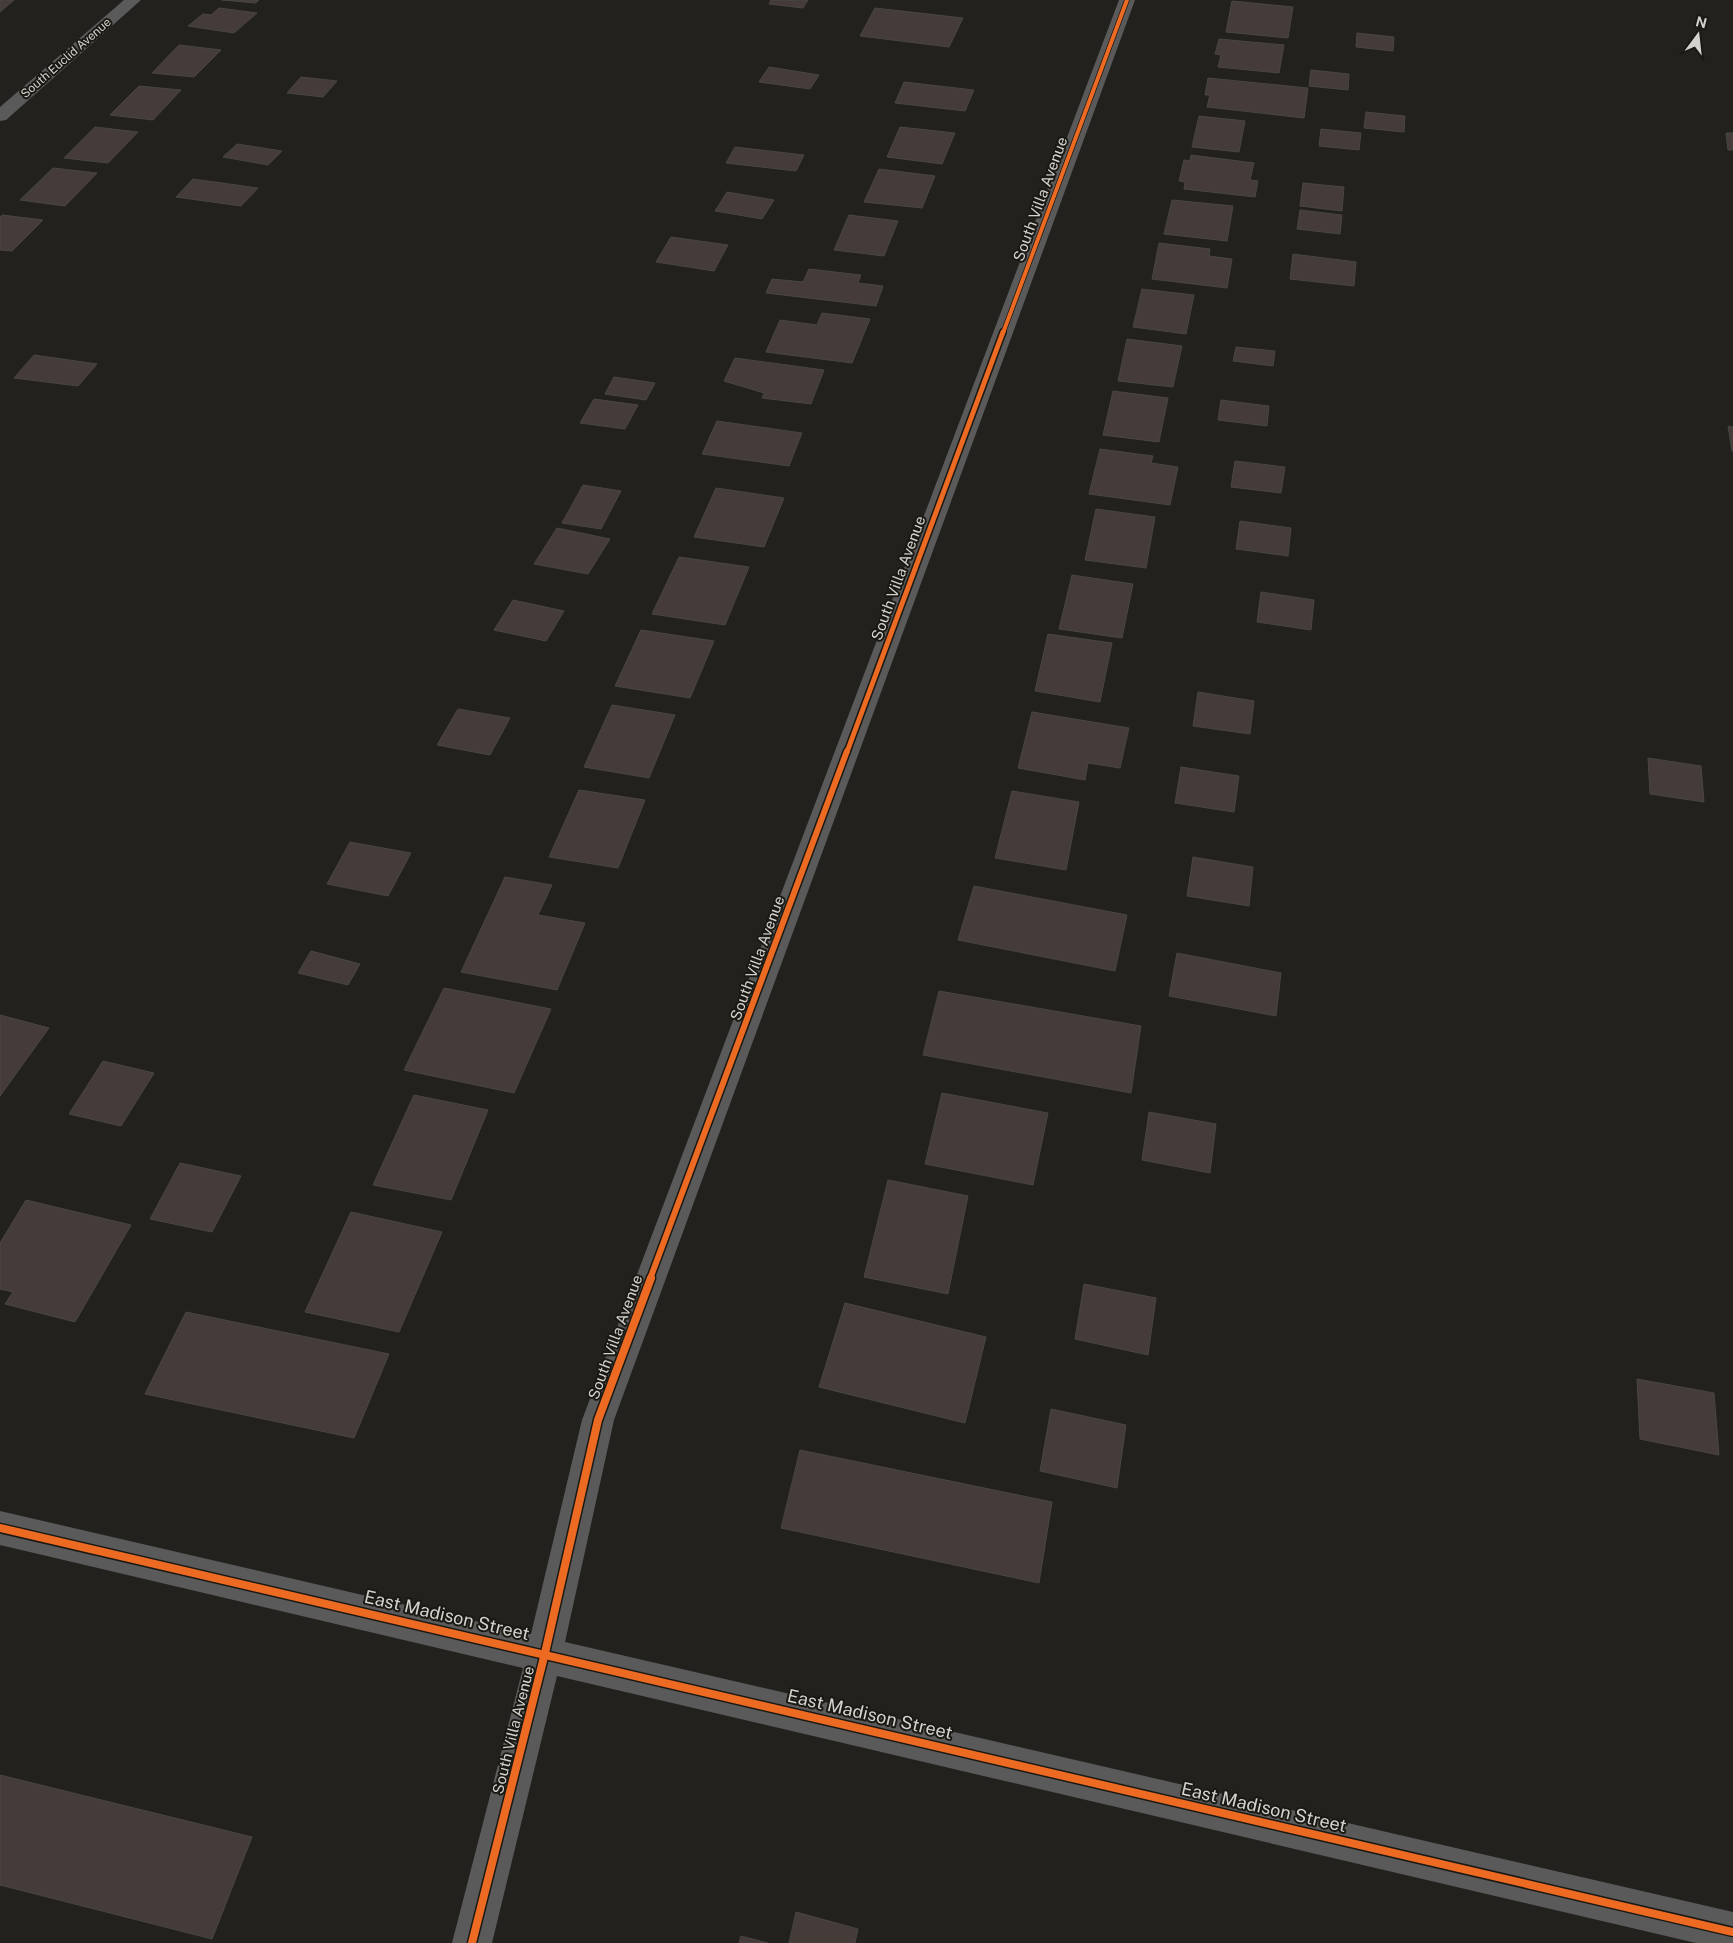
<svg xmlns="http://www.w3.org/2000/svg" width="1733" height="1943" font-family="'Public Sans',sans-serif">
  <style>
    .building { fill: #453b38; stroke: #484644 }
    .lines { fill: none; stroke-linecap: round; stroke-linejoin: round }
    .minor { fill: #5b5a5a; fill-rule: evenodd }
    .cycleway-far3-casing { stroke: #1b1913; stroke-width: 5.5 }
    .cycleway-far2-casing { stroke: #1b1913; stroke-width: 8 }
    .cycleway-far1-casing { stroke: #1b1913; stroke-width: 9 }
    .cycleway-casing { stroke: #1b1913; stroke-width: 11 }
    .cycleway-far3 { stroke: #ed6a23; stroke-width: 4 }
    .cycleway-far2 { stroke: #ed6a23; stroke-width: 5 }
    .cycleway-far1 { stroke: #ed6a23; stroke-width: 6 }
    .cycleway { stroke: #ed6a23; stroke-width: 8 }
    .labels { text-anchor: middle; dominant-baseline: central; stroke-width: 4; stroke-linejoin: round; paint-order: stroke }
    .far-street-label { font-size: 12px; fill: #d4d2cd; stroke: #1b1913 }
    .street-label { font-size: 15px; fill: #d4d2cd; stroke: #1b1913 }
    .near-street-label { font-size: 18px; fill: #d4d2cd; stroke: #1b1913 }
  </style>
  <rect width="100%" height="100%" fill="#23211e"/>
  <g class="building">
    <path d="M0 0H14L0 12Z"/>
    <path d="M222 0H259L256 3Z"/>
    <path d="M771 0H808L803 8 769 4Z"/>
    <path d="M1232 1 1293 7 1288 38 1226 32Z"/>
    <path d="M219 8 257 13 234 33 188 26 203 14 211 15Z"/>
    <path d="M875 8 963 18 949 47 860 36Z"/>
    <path d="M1357 33 1394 37 1393 51 1356 47Z"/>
    <path d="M1219 39 1284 45 1279 73 1218 67 1221 55 1215 54Z"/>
    <path d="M179 45 221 50 194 77 152 73Z"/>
    <path d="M769 67 819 75 810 89 759 82Z"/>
    <path d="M1311 70 1349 74 1348 90 1309 86Z"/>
    <path d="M301 77 337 81 323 97 287 93Z"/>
    <path d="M1208 78 1308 88 1304 118 1207 107 1210 95H1205Z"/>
    <path d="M904 82 974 90 965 111 895 103Z"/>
    <path d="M139 86 181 90 153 120 110 115Z"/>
    <path d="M1366 112 1405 116 1404 132 1364 128Z"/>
    <path d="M1199 116 1245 121 1239 152 1192 147Z"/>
    <path d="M95 127 138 132 108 163 64 158Z"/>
    <path d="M900 127 955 133 942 164 887 157Z"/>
    <path d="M1321 129 1361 133 1359 150 1319 146Z"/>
    <path d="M1726 133H1733V150H1728Z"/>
    <path d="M237 144 282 151 268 165 223 157Z"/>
    <path d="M735 147 804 155 796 171 726 163Z"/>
    <path d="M1191 155 1254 163 1250 180 1258 181 1255 197 1184 189 1185 182 1179 181 1184 160 1190 161Z"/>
    <path d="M53 168 97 173 65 206 20 200Z"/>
    <path d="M879 169 935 176 922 208 864 202Z"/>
    <path d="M193 179 258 188 241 206 176 197Z"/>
    <path d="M1303 183 1344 187 1342 211 1300 206Z"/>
    <path d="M727 192 774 200 762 219 715 211Z"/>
    <path d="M1172 200 1233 206 1227 241 1164 234Z"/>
    <path d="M1300 210 1342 215 1340 234 1297 229Z"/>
    <path d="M2 215 43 220 12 251 0 250V217Z"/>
    <path d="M849 215 898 221 884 256 834 250Z"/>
    <path d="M671 237 728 245 714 271 656 262Z"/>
    <path d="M1159 243 1210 249 1209 256 1232 259 1227 288 1152 279Z"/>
    <path d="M1293 254 1356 262 1354 286 1290 279Z"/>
    <path d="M809 269 861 275 858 283 883 286 876 306 766 293 772 279 803 282Z"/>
    <path d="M1142 289 1194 295 1186 334 1133 327Z"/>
    <path d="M822 313 870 319 852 363 766 352 780 320 817 325Z"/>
    <path d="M1127 339 1182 346 1173 387 1118 381Z"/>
    <path d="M1236 347 1275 351 1273 366 1233 361Z"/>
    <path d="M34 355 97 364 78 386 14 378Z"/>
    <path d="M735 358 824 370 811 404 762 398 764 393 724 381Z"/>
    <path d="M614 377 655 383 646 400 605 394Z"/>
    <path d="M1113 391 1168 398 1159 442 1103 435Z"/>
    <path d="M594 399 638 405 625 429 580 423Z"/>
    <path d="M1221 400 1269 406 1267 426 1218 420Z"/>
    <path d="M717 421 802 433 789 466 702 454Z"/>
    <path d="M1728 426 1733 427V451H1732Z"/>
    <path d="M1100 449 1153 456 1151 463 1178 467 1170 505 1089 494Z"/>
    <path d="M1235 461 1285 467 1281 493 1231 487Z"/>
    <path d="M583 485 621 491 601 529 562 523Z"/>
    <path d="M716 488 784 498 764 547 694 537Z"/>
    <path d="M1096 509 1155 517 1146 568 1085 560Z"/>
    <path d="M1240 521 1291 528 1288 556 1236 549Z"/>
    <path d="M557 528 610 539 588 574 534 564Z"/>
    <path d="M679 557 749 567 725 625 652 614Z"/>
    <path d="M1072 575 1133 584 1122 638 1059 629Z"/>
    <path d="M1261 592 1314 600 1311 630 1257 622Z"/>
    <path d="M513 600 564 611 546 641 494 630Z"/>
    <path d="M641 630 714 641 690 698 615 686Z"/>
    <path d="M1048 634 1112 643 1100 702 1035 691Z"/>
    <path d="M1198 692 1254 701 1250 734 1193 726Z"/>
    <path d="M612 705 675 715 649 778 584 767Z"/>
    <path d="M458 709 510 718 490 755 437 745Z"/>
    <path d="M1032 712 1129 728 1120 768 1088 763 1085 780 1018 768Z"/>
    <path d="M1648 758 1701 766 1704 802 1650 794Z"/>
    <path d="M1181 767 1239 776 1234 812 1175 803Z"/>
    <path d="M579 790 645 800 618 868 549 857Z"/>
    <path d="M1012 791 1079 802 1066 870 995 858Z"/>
    <path d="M350 842 411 853 388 896 327 884Z"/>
    <path d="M1193 857 1253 867 1249 906 1187 896Z"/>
    <path d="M505 877 552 885 538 915 585 923 557 990 461 972Z"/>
    <path d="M974 886 1127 915 1115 971 958 940Z"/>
    <path d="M311 951 360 964 348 985 298 973Z"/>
    <path d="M1177 953 1281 973 1276 1016 1169 996Z"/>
    <path d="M444 988 551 1009 514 1093 404 1070Z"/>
    <path d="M939 991 1141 1026 1131 1093 923 1055Z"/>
    <path d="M0 1015 49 1028 0 1096Z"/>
    <path d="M103 1061 154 1073 121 1126 69 1114Z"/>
    <path d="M942 1093 1048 1113 1033 1185 925 1164Z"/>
    <path d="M414 1095 488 1110 451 1200 373 1185Z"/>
    <path d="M1149 1112 1216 1124 1210 1173 1142 1160Z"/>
    <path d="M180 1163 241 1176 212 1232 150 1219Z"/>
    <path d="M888 1180 968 1196 948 1294 864 1277Z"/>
    <path d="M26 1200 131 1225 75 1322 5 1304 13 1292 0 1289V1243Z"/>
    <path d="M351 1212 442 1232 399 1332 305 1312Z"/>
    <path d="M1084 1284 1156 1298 1148 1355 1075 1339Z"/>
    <path d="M845 1303 986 1337 965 1423 819 1387Z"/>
    <path d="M186 1312 389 1354 354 1438 145 1394Z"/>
    <path d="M1637 1379 1714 1393 1719 1455 1640 1439Z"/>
    <path d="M1051 1409 1126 1425 1117 1488 1040 1471Z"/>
    <path d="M800 1450 1052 1502 1039 1583 781 1528Z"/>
    <path d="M0 1775 252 1837 212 1939 0 1885Z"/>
    <path d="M796 1912 858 1929 855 1943H789Z"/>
    <path d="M741 1936 768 1943H739Z"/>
  </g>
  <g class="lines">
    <g class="minor">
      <path d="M124 0H141L6 120 0 121V107Z"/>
      <path d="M1119 0H1135L614 1420 565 1642 1733 1912V1943H1696L557 1676 492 1943H452L523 1668 0 1545V1511L531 1634 582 1420Z"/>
    </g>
    <g class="cycleway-far3-casing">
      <path id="cycleway-far3" d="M1003 333 1127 0"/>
    </g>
    <g class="cycleway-far2-casing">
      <path id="cycleway-far2" d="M847 752 1003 332"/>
    </g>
    <g class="cycleway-far1-casing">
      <path id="cycleway-far1" d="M650 1279 847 751"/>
    </g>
    <g class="cycleway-casing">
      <g id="cycleway">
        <path d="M0 1528 1733 1932"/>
        <path d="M472 1943 545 1653 598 1420 651 1278"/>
      </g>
    </g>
    <use href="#cycleway-far3" class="cycleway-far3"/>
    <use href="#cycleway-far2" class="cycleway-far2"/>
    <use href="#cycleway-far1" class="cycleway-far1"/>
    <use href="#cycleway" class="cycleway"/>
  </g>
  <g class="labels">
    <g class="far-street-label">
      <text transform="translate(66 58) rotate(-41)">South Euclid Avenue</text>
    </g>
    <g class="street-label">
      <text transform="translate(1040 199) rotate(-70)">South Villa Avenue</text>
      <text transform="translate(898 578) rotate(-70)">South Villa Avenue</text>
      <text transform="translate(757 958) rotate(-70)">South Villa Avenue</text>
      <text transform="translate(615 1337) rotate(-70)">South Villa Avenue</text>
      <text transform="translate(513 1730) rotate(-76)">South Villa Avenue</text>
    </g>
    <g class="near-street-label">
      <text transform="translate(447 1615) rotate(13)">East Madison Street</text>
      <text transform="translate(870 1714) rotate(13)">East Madison Street</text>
      <text transform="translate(1264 1807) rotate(13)">East Madison Street</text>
    </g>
  </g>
  <g transform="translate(1698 35) rotate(15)" stroke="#1b1913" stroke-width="4" paint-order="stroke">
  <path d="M0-4L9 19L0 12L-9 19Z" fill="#d4d2cd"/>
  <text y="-8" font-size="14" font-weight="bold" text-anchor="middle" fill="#d4d2cd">N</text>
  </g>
</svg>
